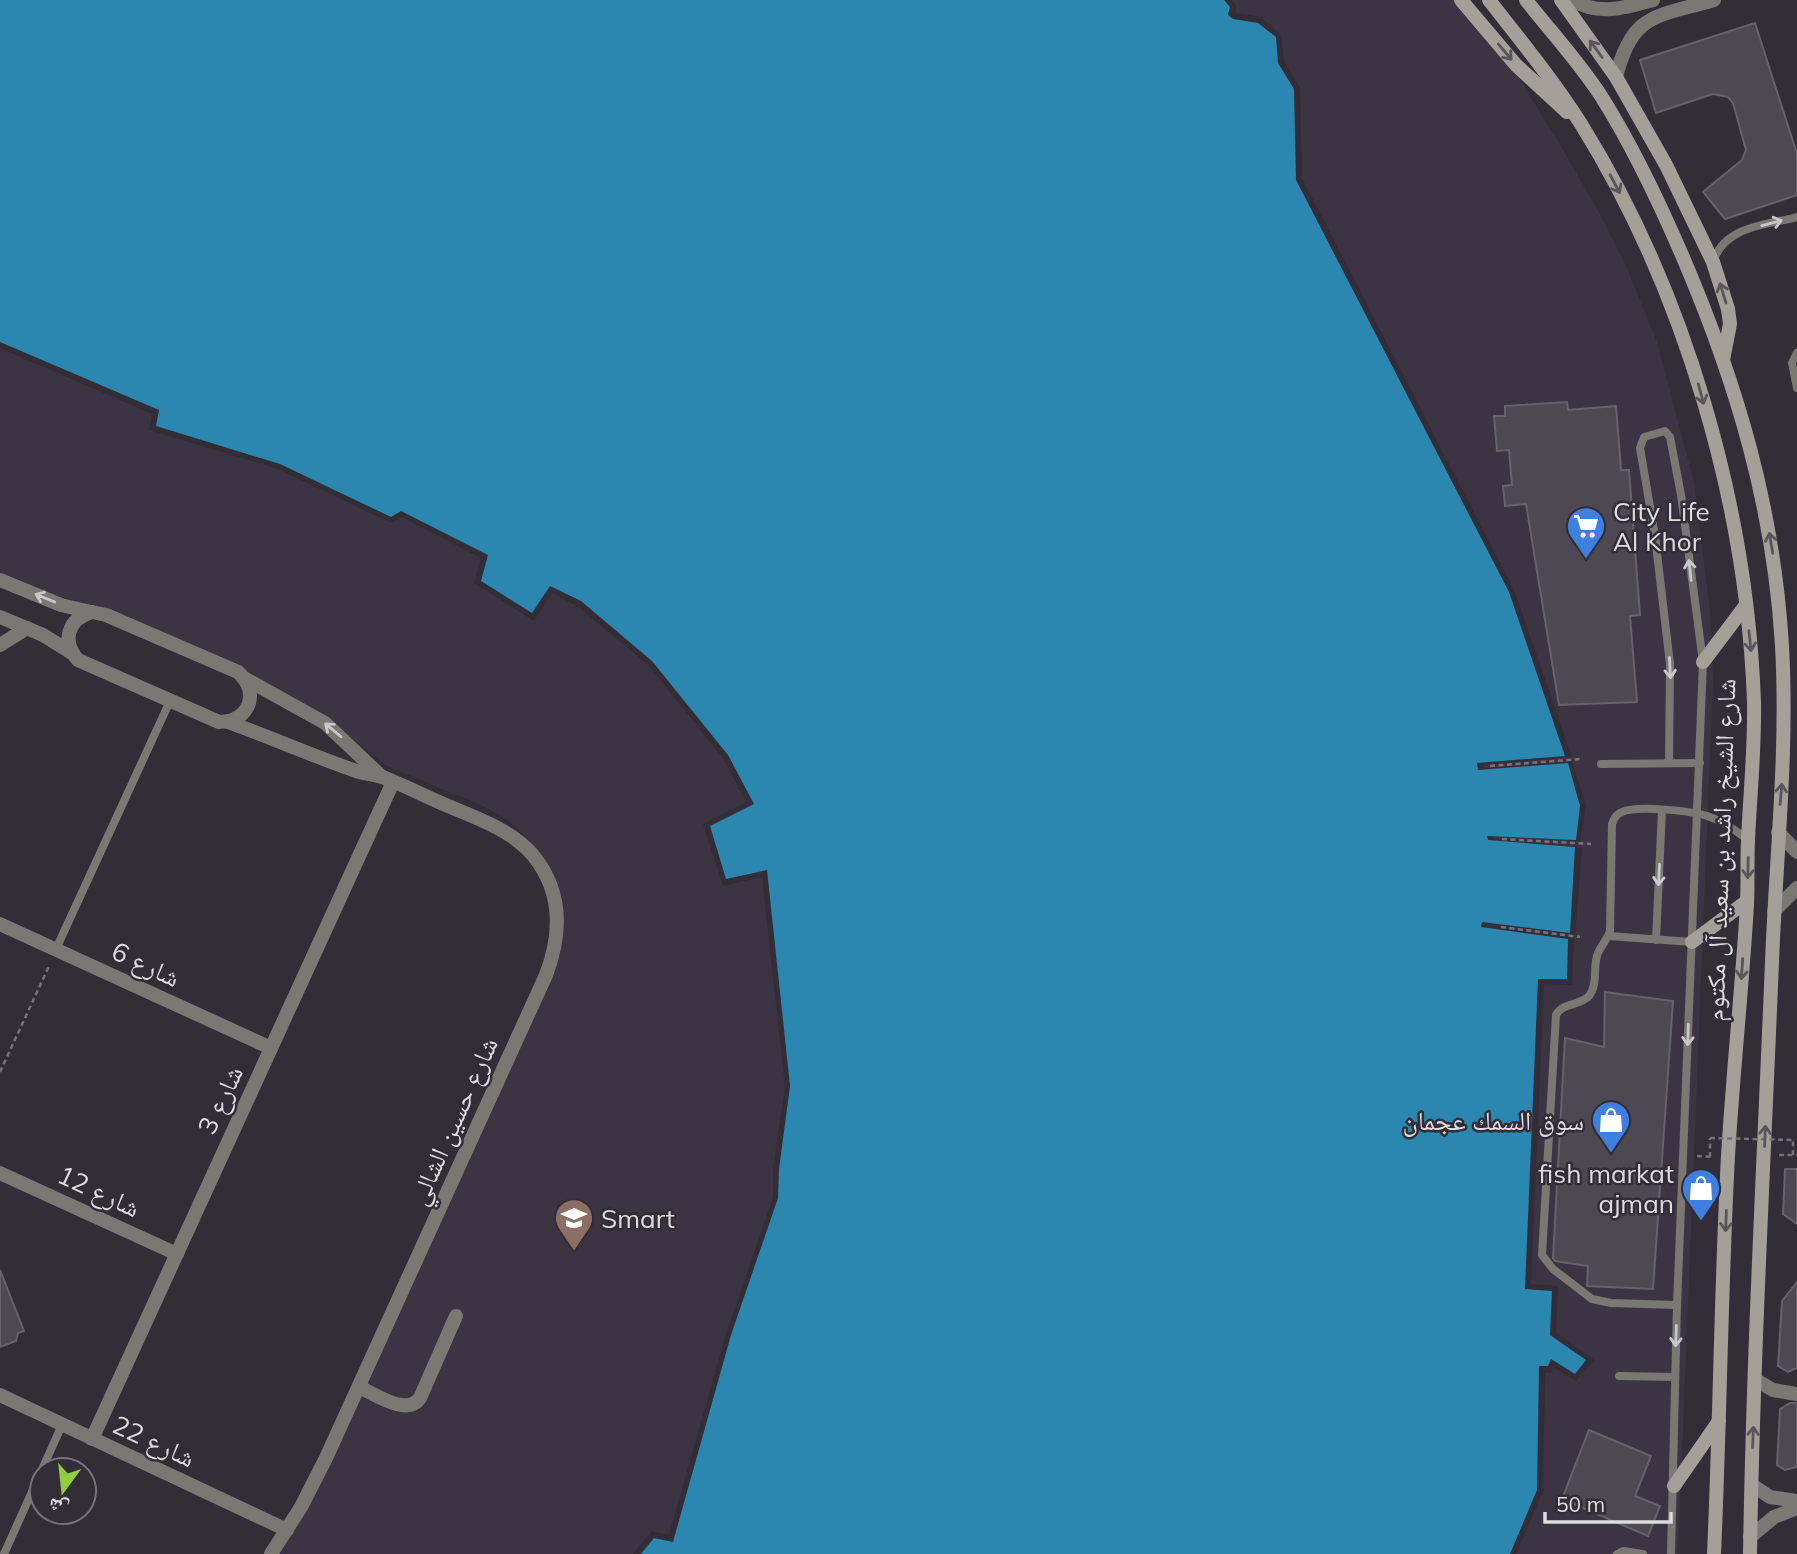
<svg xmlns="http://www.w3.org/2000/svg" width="1797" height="1554" font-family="Mulish,'Noto Naskh Arabic',sans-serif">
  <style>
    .built { fill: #3c3442 }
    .water { fill: #2b87af }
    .building { fill: #4d4851; stroke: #66616b; stroke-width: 2 }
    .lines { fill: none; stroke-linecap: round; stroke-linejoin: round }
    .path { stroke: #76727a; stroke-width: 2.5; stroke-dasharray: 5 3.5; stroke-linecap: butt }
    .lane { stroke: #7b7773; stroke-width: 8 }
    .street { stroke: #7b7773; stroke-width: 14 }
    .secondary { stroke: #a59f99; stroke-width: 14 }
    .path-bridge { stroke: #76727a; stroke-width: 2.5; stroke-dasharray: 5 3.5; stroke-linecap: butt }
    .oneway { stroke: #5a5559 }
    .oneway2 { stroke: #cac7cb }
    .labels { text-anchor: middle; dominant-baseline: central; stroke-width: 5; stroke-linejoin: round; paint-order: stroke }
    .poi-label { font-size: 26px; fill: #dedbe1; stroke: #322d36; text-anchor: start }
    .street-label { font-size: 26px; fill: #dedbe1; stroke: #322d36 }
  </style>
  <rect width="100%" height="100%" fill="#322d36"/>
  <g class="built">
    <path d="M1231 0H1457L1517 75 1562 148 1600 214 1627 268 1657 342 1694 482 1710 610 1713 680 1678 1554H1516L1543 1491 1545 1372 1551 1373 1553 1367 1576 1381 1594 1360 1556 1332 1558 1286 1531 1284 1544 984 1572 985 1574 937 1487 926 1486 924 1575 935 1582 847 1493 839 1494 837 1581 841 1586 805 1572 761 1484 768 1483 765 1572 757 1514 590 1302 178 1300 88 1284 61 1281 35 1261 17 1236 13V5Z"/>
    <path d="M0 348 152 414 149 430 278 469 391 523 401 517 481 558 474 583 534 621 552 593 577 606 648 665 723 758 746 802 703 824 723 886 762 877 785 1086 773 1169V1197L726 1334 669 1535 652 1531 633 1554H281L325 1473 555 969 562 934 548 865 531 842 508 820 485 807 385 765 318 711 246 675 82 602 43 592 0 574Z"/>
  </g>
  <path class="water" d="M0 0H1224L1230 7 1228 15 1233 19 1258 23 1276 37 1278 63 1294 89 1296 180 1509 592 1565 756 1477 763 1478 770 1568 763 1580 806 1576 840 1487 836 1488 840 1575 847 1570 933 1482 922 1481 927 1568 939 1567 979H1538L1525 1289 1552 1291 1550 1335 1586 1360 1575 1374 1551 1359 1548 1366H1539L1537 1490 1510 1554H641L654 1538 673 1542 731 1335 778 1198 779 1169 790 1086 767 870 726 879 710 826 754 804 728 755 652 661 581 601 550 586 532 613 481 581 488 555 401 511 391 517 280 464 156 426 159 410 0 342Z"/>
  <g class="building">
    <path d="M1755 23 1797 154V195L1725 219 1703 192 1742 160 1746 150 1733 103 1728 97 1713 94 1656 113 1640 60Z"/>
    <path d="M1567 402 1568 410 1616 406 1621 470H1629L1640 615 1630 616 1637 702 1559 705 1526 504 1505 506 1503 486 1512 485 1509 450 1497 451 1494 416H1505V406Z"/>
    <path d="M1605 992 1673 1001 1653 1289 1587 1286 1588 1266 1555 1261 1553 1258 1565 1038 1604 1047Z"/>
    <path d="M1785 1169H1797V1224L1783 1214Z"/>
    <path d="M0 1270 24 1331 18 1333 16 1341 0 1347Z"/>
    <path d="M1797 1282V1368L1788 1372 1778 1366 1782 1301Z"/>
    <path d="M1790 1403H1797V1467L1785 1470 1777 1465 1780 1409Z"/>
    <path d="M1589 1430 1651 1456 1635 1496 1660 1506 1648 1536 1562 1499Z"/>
  </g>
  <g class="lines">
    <g class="path">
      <path d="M1490 766 1581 759"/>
      <path d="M1502 839 1591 844"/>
      <path d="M1501 927 1580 937"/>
      <path d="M0 1072 50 964"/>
      <path d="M1779 1155H1797"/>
      <path d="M1793 1155V1140"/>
      <path d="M1697 1156 1714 1157"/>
      <path d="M1710 1157V1138"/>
    </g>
    <g class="lane">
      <path d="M1713 262C1724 226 1766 225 1797 217"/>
      <path d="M1797 353 1792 363 1797 388"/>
      <path d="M1669 763 1670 664 1655 536 1640 448 1644 437 1665 431 1670 437 1681 495 1703 662 1677 1305 1671 1554"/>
      <path d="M1601 764 1700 763"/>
      <path d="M1609 936 1692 942"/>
      <path d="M1656 940 1662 810"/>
      <path d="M56 949 170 701"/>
      <path d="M1677 1305 1611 1303 1592 1299 1553 1269 1542 1255 1556 1015C1563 1002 1580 1006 1589 996 1598 985 1593 968 1597 956 1599 947 1607 941 1610 931L1612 824C1614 819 1616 814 1622 812 1637 805 1694 811 1710 817 1725 822 1736 831 1748 840"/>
      <path d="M1619 1376 1675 1377"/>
      <path d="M4 1554 62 1425"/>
      <path d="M1617 1554 1623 1551 1643 1554"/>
    </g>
    <g class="street">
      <path d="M1572 0C1599 16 1625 8 1653 0"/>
      <path d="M1616 77C1632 12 1657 17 1714 0"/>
      <path d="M0 580 61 605 91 612"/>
      <path d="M92 612 106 615 238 672C261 693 249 722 219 722L78 660C61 641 68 619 92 612Z"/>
      <path d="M0 617 43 635 72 653"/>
      <path d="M0 645 27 628"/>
      <path d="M244 678 325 723 381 776"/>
      <path d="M228 722C272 738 315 757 359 772 367 774 376 775 385 778 403 785 421 794 439 802 470 816 508 827 532 854 563 891 562 933 546 975L326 1458 301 1507 271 1554"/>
      <path d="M1778 832 1797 852"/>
      <path d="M1774 911 1797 888"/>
      <path d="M0 924 271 1048"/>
      <path d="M0 1173 177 1254"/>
      <path d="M1756 1380 1773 1390 1797 1394"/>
      <path d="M359 1387C375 1394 407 1417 420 1398L456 1316"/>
      <path d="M0 1395 287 1530"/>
      <path d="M92 1439 393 782"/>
      <path d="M1752 1485 1770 1497 1797 1501"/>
      <path d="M1750 1537 1774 1517 1797 1508"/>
    </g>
    <g class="secondary">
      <path d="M1461 0 1516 65 1567 112"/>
      <path d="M1489 0C1521 41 1553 80 1581 124 1685 291 1747 505 1754 702 1755 748 1750 794 1748 840 1747 861 1748 883 1747 905 1742 989 1733 1072 1728 1156 1721 1288 1720 1421 1714 1554"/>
      <path d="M1526 0C1551 32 1579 62 1601 96 1634 148 1661 206 1685 262 1738 387 1774 510 1782 646 1788 751 1776 857 1772 962 1764 1159 1753 1357 1750 1554"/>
      <path d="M1561 0 1616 77 1666 165 1713 262 1728 309 1730 324 1723 360"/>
      <path d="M1703 662 1746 605"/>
      <path d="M1692 942 1747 901"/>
      <path d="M1674 1486 1719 1421"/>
    </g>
    <path class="path-bridge" d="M1710 1138 1793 1140"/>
  </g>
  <defs><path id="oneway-shaft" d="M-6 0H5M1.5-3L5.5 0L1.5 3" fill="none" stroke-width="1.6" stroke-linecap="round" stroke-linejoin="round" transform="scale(1.75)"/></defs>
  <g class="oneway">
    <use href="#oneway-shaft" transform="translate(1596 49) rotate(-126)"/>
    <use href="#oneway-shaft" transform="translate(1505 52) rotate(50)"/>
    <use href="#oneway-shaft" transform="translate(1615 184) rotate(62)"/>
    <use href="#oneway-shaft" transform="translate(1723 293) rotate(-107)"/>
    <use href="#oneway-shaft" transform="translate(1701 394) rotate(75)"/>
    <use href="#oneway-shaft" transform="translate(1771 543) rotate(-100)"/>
    <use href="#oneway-shaft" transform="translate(1750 641) rotate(84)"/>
    <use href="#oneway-shaft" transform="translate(1781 794) rotate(-85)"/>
    <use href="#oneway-shaft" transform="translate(1748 868) rotate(91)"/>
    <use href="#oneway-shaft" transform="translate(1742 969) rotate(94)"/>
    <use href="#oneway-shaft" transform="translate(1765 1136) rotate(-88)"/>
    <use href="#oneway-shaft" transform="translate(1726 1221) rotate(92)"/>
    <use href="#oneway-shaft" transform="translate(1753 1437) rotate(-88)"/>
  </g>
  <g class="oneway2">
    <use href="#oneway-shaft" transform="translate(1772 223) rotate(-15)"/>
    <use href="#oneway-shaft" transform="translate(1690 570) rotate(-96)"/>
    <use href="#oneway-shaft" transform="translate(45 598) rotate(-158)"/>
    <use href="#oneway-shaft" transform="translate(1670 668) rotate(87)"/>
    <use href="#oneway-shaft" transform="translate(333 730) rotate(-140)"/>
    <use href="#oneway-shaft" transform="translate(1659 875) rotate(93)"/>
    <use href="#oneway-shaft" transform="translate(1688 1035) rotate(92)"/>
    <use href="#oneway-shaft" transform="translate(1676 1336) rotate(92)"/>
  </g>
  <defs>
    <g id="supermarket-pin" transform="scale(2.0125)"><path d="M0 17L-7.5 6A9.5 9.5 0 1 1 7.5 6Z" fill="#3f7fe0" stroke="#322d36"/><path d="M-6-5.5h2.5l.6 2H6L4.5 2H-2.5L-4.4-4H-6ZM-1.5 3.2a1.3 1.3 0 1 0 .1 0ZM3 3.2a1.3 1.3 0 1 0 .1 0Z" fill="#fff"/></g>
    <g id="shop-pin" transform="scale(2.0125)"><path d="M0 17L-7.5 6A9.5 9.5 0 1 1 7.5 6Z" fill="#3f7fe0" stroke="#322d36"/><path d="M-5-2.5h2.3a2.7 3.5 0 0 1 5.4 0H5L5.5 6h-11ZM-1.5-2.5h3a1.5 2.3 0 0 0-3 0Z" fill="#fff"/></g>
    <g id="school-pin" transform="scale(2.0125)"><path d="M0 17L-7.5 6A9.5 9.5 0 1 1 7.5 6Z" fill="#8d6e63" stroke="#322d36"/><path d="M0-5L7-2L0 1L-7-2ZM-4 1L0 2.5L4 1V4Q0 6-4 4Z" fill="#fff"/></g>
  </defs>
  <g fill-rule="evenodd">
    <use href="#supermarket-pin" x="1586" y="526"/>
    <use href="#shop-pin" x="1611" y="1120"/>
    <use href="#shop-pin" x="1701" y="1188"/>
    <use href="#school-pin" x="574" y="1218"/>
  </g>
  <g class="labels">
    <g class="poi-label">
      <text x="1613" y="511">City Life<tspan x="1613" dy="30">Al Khor</tspan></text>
      <text x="1584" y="1120" text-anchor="end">سوق السمك عجمان</text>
      <text x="1674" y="1173" text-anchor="end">fish markat<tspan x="1674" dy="30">ajman</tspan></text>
      <text x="601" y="1218">Smart</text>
    </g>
    <g class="street-label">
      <text transform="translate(1720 850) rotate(-88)">شارع الشيخ راشد بن سعيد آل مكتوم</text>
      <text transform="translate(146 964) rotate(25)">شارع 6</text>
      <text transform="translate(220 1100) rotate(-65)">شارع 3</text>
      <text transform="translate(453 1121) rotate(-66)">شارع حسين الشالي</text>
      <text transform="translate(99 1191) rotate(25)">شارع 12</text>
      <text transform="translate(154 1441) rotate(25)">شارع 22</text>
    </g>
  </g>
  <g transform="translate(63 1491) rotate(195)"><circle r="33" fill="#322d36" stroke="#77737a" stroke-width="2"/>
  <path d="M0-5L12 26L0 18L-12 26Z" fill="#93cc3d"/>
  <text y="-10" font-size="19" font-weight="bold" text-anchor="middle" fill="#dedbe1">ش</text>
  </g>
  <path d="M1545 1512v10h126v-10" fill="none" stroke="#dedbe1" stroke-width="3.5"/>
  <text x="1556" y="1512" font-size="21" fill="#dedbe1" stroke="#322d36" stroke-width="5" paint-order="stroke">50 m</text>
</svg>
